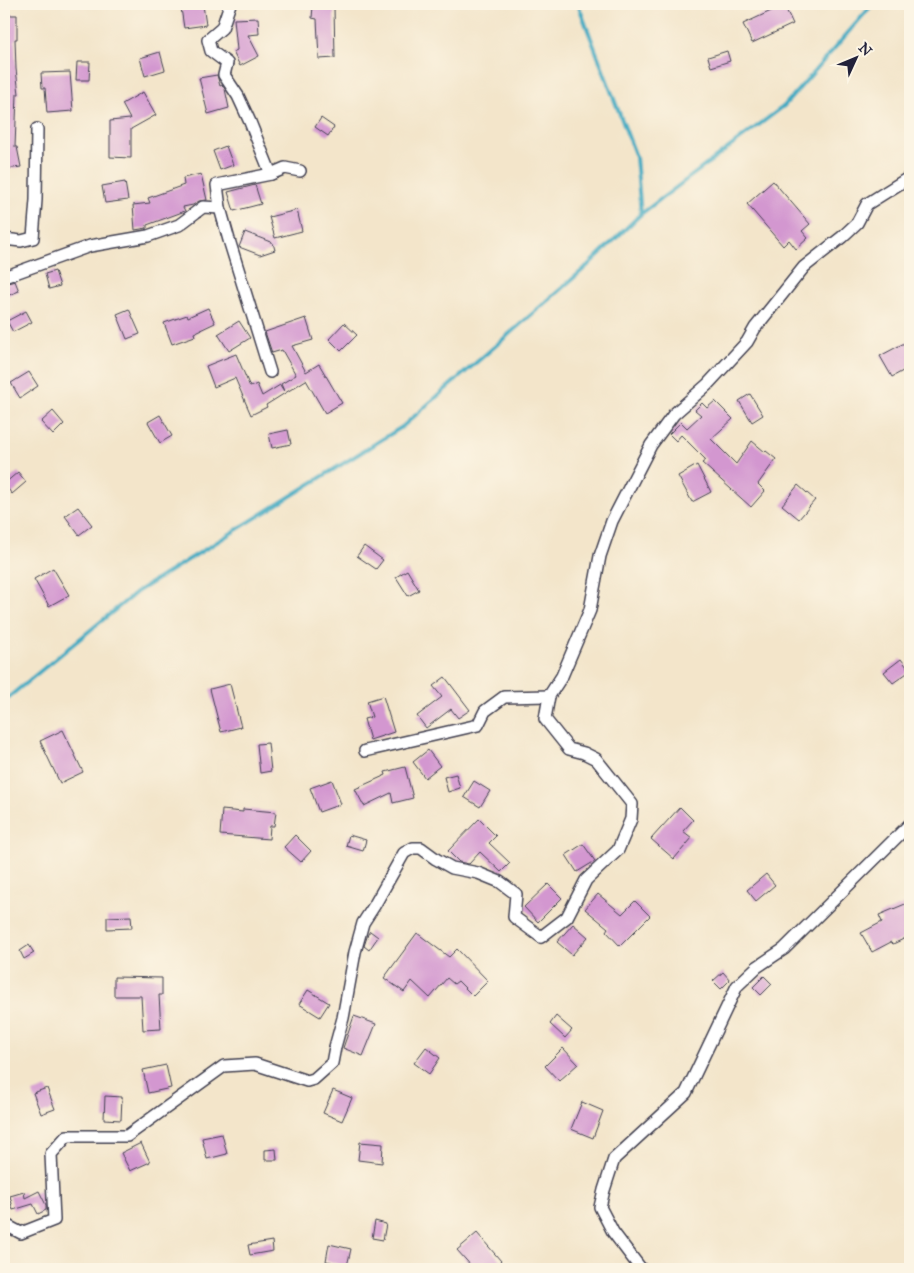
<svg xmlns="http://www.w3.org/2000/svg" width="914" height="1273" font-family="'IM FELL Great Primer',serif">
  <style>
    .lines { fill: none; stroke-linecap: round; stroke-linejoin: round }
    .stream { stroke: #42aac2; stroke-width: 4 }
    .building { fill: #d397d0 }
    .minor-casing { stroke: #413f50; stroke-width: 14 }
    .minor { stroke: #fff; stroke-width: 11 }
  </style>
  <rect width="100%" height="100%" fill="#fcf5e5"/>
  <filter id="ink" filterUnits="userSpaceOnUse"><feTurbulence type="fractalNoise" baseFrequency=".02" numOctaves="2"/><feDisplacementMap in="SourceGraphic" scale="10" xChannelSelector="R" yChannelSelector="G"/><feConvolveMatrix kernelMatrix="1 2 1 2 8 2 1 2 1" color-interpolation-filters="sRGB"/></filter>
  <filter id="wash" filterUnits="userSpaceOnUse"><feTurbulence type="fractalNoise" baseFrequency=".0096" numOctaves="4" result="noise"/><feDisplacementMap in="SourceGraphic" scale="20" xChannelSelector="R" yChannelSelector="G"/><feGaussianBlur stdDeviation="1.12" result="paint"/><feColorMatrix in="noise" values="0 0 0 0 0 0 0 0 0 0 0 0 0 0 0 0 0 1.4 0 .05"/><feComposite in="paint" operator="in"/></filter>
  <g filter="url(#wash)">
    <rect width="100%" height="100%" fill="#f3e5ca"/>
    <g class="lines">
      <g class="stream">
        <path d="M578 4 636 157 641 214"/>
        <path d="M4 701 138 591 402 427 585 268 641 214 784 106 873 4"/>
      </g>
    </g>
    <g id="blocks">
      <g class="building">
        <path d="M203 5 206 25 184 28 181 8Z"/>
        <path d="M784 5 793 24 752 43 743 24Z"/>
        <path d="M313 6 334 7 335 58 319 59 317 19 312 18Z"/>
        <path d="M4 15H17V39H15L16 69 19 94H17L15 147H17L21 167 6 169 4 158Z"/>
        <path d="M258 18 259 34 248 35 259 56 240 66 233 52 237 50 234 19Z"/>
        <path d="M727 51 730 61 711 67 708 57Z"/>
        <path d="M160 52 165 70 145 76 140 58Z"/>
        <path d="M77 62H90L89 80H76Z"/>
        <path d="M70 72 73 111 47 113 45 88H42L41 73Z"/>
        <path d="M217 75 220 86 222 85 225 89 229 108 208 114 199 78Z"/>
        <path d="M143 92 156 115 131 129V158L110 157V121L130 119 122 104Z"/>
        <path d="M321 118 334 127 328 136 315 127Z"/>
        <path d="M226 146 233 165 220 170 213 151Z"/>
        <path d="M201 174 207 200 199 201 193 205 183 207 185 211 147 225V228L135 230 133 205 150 203 148 198 184 185 183 178Z"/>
        <path d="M773 181 810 224 802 231 808 238 796 249 789 240 783 246 747 204Z"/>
        <path d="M125 182 128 200 105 203 102 186Z"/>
        <path d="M255 185 261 204 234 211 228 192Z"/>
        <path d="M297 210 302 231 275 238 269 217Z"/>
        <path d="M245 232 273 243 275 250 260 255 239 247Z"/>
        <path d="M55 271 60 286 49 289 45 274Z"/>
        <path d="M15 281 19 291 4 297V284Z"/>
        <path d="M208 308 215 323 194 333 195 336 172 344 164 323 187 315 188 317Z"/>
        <path d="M129 309 140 334 127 339 117 314Z"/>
        <path d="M26 311 32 322 13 332 7 321Z"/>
        <path d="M306 318 313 340 292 346 306 372 319 364 342 403 325 413 306 380 266 405 267 407 251 415 235 378 214 387 206 366 236 354 250 387 257 384 262 396 280 385 284 391 281 384 296 375 282 350 272 353 265 332Z"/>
        <path d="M239 321 250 338 229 351 218 334Z"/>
        <path d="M344 323 357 335 341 351 329 339Z"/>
        <path d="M910 340V367L892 377 880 356Z"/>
        <path d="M29 372 38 386 20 398 11 383Z"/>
        <path d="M750 394 763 415 752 422 739 401Z"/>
        <path d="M715 401 733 419 711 439 736 464 752 441 765 452 766 451 776 459 758 484 765 491 751 507 702 463 706 460 681 435 676 441 669 434 681 422 687 428 701 415 695 410 702 403 707 408Z"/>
        <path d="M53 411 64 424 53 435 41 422Z"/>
        <path d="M160 415 172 436 160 443 148 422Z"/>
        <path d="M288 430 291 444 272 448 269 434Z"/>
        <path d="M697 465 711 492 692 502 678 476Z"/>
        <path d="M18 472 26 482 12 494 4 484Z"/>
        <path d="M798 485 815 500 799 519 782 505Z"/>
        <path d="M78 507 92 525 79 535 65 516Z"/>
        <path d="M364 546 383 560 376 569 357 556Z"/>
        <path d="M53 568 69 595 49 606 34 579Z"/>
        <path d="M407 570 419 590 408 596 396 577Z"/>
        <path d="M901 659 910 671 893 683 884 672Z"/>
        <path d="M445 677 470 710 458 718 451 709 426 728 417 716 442 697 433 686Z"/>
        <path d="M230 684 241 727 221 732 210 689Z"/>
        <path d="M383 696 394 732 370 740 364 719 372 717 367 701Z"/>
        <path d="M63 730 83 772 60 783 40 741Z"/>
        <path d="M268 743 271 771 260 773 257 744Z"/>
        <path d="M428 750 440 766 425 778 413 762Z"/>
        <path d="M405 767 413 798 393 803 391 793 364 806 355 789 386 775 385 772Z"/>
        <path d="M456 774 460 788 448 792 444 777Z"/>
        <path d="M332 780 341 804 319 812 310 788Z"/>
        <path d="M474 781 490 791 480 807 464 797Z"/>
        <path d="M680 807 693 820 683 831 692 838 674 859 651 839Z"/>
        <path d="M243 809 276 812 274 826H270L269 839 220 835 222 810 243 812Z"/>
        <path d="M479 819 496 836 489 843 510 863 501 872 480 852 469 864 459 862 448 851Z"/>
        <path d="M295 835 311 851 301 862 284 847Z"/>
        <path d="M349 835 366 840 363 851 346 846Z"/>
        <path d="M583 844 595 861 577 872 566 855Z"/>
        <path d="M766 874 775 885 756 901 747 890Z"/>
        <path d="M548 884 562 898 538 922 524 907Z"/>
        <path d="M598 894 622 914 635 901 650 916 620 946 606 931 608 928 585 909Z"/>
        <path d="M910 902V936L893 944 891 942 872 952 861 933 882 922 879 915Z"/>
        <path d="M131 916 132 928 107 929V917Z"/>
        <path d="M573 924 588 937 572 955 557 942Z"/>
        <path d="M370 931 378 937 369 950 364 946 368 934Z"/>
        <path d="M417 933 449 957 457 949 488 981 473 996 458 981 454 984 447 978 430 998 412 981 404 992 384 978Z"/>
        <path d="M29 945 34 953 24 959 20 951Z"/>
        <path d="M723 972 730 980 721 989 713 981Z"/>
        <path d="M764 976 772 984 761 995 753 987Z"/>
        <path d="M114 977 162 978V995H159L161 1029 143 1030 141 996H114Z"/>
        <path d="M308 990 329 1003 320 1017 299 1004Z"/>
        <path d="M354 1016 376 1024 363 1056 343 1048Z"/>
        <path d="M556 1016 572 1030 565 1038 550 1024Z"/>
        <path d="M426 1047 440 1058 429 1074 414 1063Z"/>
        <path d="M563 1048 578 1064 559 1081 545 1066Z"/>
        <path d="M166 1065 171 1088 148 1093 143 1070Z"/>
        <path d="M47 1088 55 1109 41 1114 33 1093Z"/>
        <path d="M333 1090 352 1098 342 1121 323 1113Z"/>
        <path d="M105 1096 122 1097 121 1120 104 1119Z"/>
        <path d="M582 1102 603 1111 593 1138 571 1129Z"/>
        <path d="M222 1134 227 1154 207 1159 202 1138Z"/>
        <path d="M360 1142 383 1144 382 1163 358 1160Z"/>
        <path d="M141 1143 150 1162 130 1171 121 1153Z"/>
        <path d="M276 1149 277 1160H265V1150Z"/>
        <path d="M39 1191 46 1205V1210L38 1214 33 1204 13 1210 11 1205 12 1204 10 1196 24 1192 25 1198Z"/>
        <path d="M375 1221 386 1224 383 1240 372 1238Z"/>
        <path d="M477 1233 501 1261 492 1269H474L457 1250Z"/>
        <path d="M272 1241 273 1251 250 1255 248 1245Z"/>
        <path d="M329 1244 351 1249 347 1266 326 1261Z"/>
      </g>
    </g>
  </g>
  <g filter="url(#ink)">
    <use href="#blocks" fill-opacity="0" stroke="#413f50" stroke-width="1"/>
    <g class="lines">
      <g class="minor-casing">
        <g id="minor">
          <path d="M230 4 222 28 208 40 211 51 227 63 224 75 238 96 250 122 271 174 285 168 300 171"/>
          <path d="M4 239 21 241 33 238 36 200 37 129"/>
          <path d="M4 277 90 246 148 236 179 225 203 207 220 208"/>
          <path d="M270 372 229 240 220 208 217 185 271 174"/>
          <path d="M365 751 478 725 485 711 504 697 549 696"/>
          <path d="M4 1224 21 1233 54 1220 51 1154 67 1136H127L224 1066 255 1064 307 1081 314 1079 332 1063 335 1047 343 1018 355 952 363 923 374 906 404 853 413 848H421L436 859 452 868 478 873 500 882 516 894 514 917 541 937 567 917 586 880 618 850 631 819 632 804 596 759 584 753 569 749 545 719 549 696 562 676 590 610 600 556 612 521 651 445 674 414 707 385 747 342 755 328 804 267 842 237 857 223 867 204 910 177"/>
          <path d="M641 1269 613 1232 600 1207 604 1190 614 1159 686 1093 737 986 757 967 784 949 910 824"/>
        </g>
      </g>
      <use href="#minor" class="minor"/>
    </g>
  </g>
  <rect width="914" height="1273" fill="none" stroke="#fcf5e5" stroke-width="20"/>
  <g transform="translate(856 58) rotate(46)" stroke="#fcf5e5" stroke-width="4" paint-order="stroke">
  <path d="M0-4L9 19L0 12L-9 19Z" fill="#22223b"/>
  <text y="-8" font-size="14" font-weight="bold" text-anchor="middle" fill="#22223b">N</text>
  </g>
</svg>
